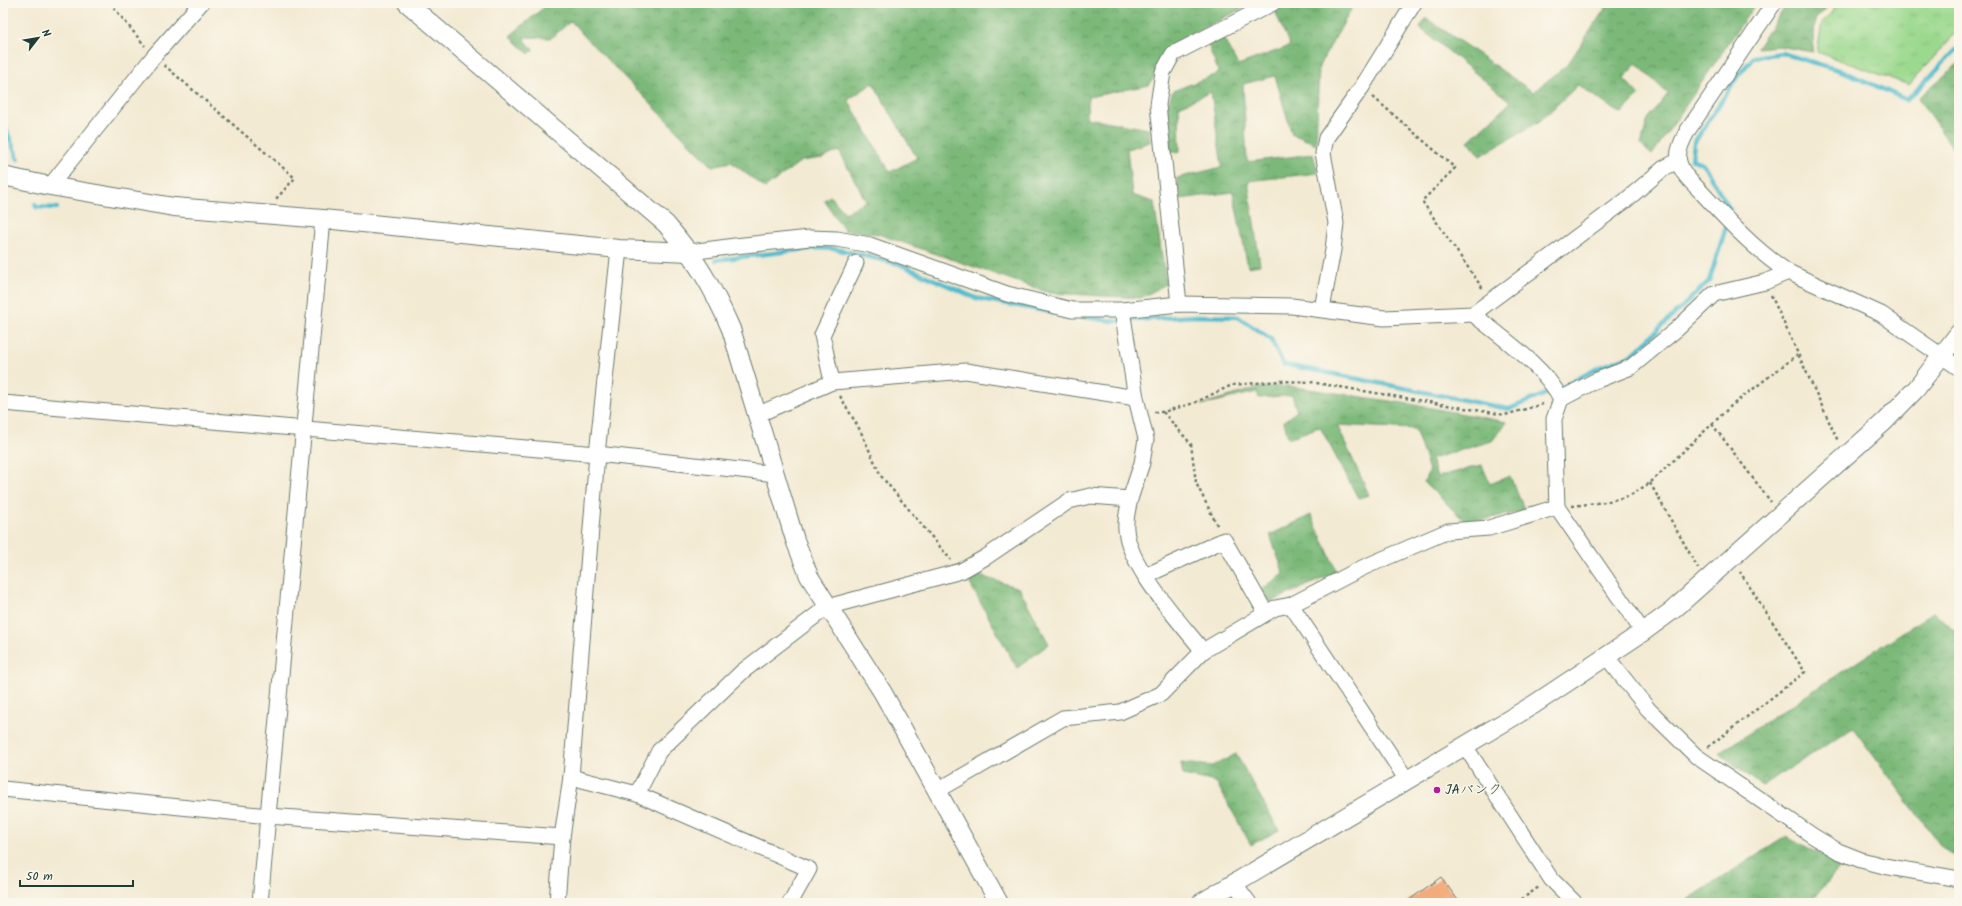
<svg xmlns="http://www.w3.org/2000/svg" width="1962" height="906" font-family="Kalam,'Klee One',sans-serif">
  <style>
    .grass { fill: url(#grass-tufts); stroke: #5d8b61 }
    .forest { fill: url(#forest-crowns); stroke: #4e7b56; fill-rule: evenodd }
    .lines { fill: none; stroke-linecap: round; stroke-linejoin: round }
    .stream { stroke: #51bccd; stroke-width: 4.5 }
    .building { fill: #f2ab7c }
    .minor-casing { stroke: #697a6c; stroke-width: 17 }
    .tertiary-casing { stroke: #697a6c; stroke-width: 20 }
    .path { stroke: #697a6c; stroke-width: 2.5; stroke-dasharray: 3 3; stroke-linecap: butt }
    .minor { stroke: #fff; stroke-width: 15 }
    .tertiary { stroke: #fff; stroke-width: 18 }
    .poi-dot { fill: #b5179e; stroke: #fbf7ec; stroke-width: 1.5 }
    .labels { text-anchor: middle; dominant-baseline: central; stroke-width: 3; stroke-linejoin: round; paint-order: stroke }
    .poi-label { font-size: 14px; fill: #1f3d34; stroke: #fbf7ec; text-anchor: start }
  </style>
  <defs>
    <pattern id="grass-tufts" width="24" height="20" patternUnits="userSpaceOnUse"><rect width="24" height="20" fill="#9bd98e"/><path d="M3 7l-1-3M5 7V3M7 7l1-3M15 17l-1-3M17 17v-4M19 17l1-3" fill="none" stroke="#85bb7b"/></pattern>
    <pattern id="forest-crowns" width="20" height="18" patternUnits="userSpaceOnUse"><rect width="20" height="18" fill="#7cb979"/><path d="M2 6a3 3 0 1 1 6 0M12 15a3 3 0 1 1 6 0" fill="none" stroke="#659864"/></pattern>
  </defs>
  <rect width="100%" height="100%" fill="#fbf7ec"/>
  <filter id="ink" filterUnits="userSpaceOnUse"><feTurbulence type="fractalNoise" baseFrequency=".025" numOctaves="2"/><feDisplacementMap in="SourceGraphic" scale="8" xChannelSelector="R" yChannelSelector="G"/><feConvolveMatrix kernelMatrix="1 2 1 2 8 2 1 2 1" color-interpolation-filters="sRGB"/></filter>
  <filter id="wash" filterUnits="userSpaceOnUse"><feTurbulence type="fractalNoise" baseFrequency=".012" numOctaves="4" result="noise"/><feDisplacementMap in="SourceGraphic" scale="16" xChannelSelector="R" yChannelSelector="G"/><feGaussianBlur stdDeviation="0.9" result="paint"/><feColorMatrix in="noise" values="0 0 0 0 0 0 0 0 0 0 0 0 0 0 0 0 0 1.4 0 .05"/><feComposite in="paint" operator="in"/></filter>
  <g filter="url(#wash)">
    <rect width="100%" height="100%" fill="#f3ead3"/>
    <path class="grass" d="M1840 3H1959V29L1909 85 1817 52 1822 23Z"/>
    <g class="forest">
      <path d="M549 3H1253L1190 35 1170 48 1149 85 1088 97 1087 118 1149 129 1150 142 1127 149 1132 195 1154 202 1166 284 1141 298 1050 293 878 234 844 230 824 200 830 196 845 213 866 201 839 151 823 158 801 161 765 188 731 162 712 166 585 37 571 21 551 38 523 37 533 50 529 54 510 36ZM873 83 917 158 890 172 848 100Z"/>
      <path d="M1282 3H1355L1319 66 1316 144 1292 134 1275 76 1243 84 1247 162 1313 154 1318 173 1248 181 1260 265 1248 267 1233 192 1180 199 1177 178 1222 167 1211 92 1179 106 1180 151 1171 153 1166 109 1173 91 1219 73 1208 45 1223 38 1238 65 1290 46 1275 11Z"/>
      <path d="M1609 3H1756L1652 155 1641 145 1648 119 1668 94 1636 63 1624 79 1639 95 1622 113 1616 111 1578 85 1540 121 1480 156 1468 141 1511 102 1420 28 1426 18 1533 92 1567 65Z"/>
      <path d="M1788 3H1831L1815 20 1813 52 1778 46 1757 48Z"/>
      <path d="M1959 63V157L1918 98Z"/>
      <path d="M1288 386 1410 404 1507 422 1492 441 1431 459 1437 477 1482 465 1490 484 1510 476 1525 511 1467 523 1424 482 1429 470 1415 429 1337 425 1369 495 1358 498 1320 427 1288 438 1284 421 1297 411 1292 395 1259 398 1257 392 1201 405 1256 388Z"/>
      <path d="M1311 515 1337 572 1269 603 1262 589 1284 574 1270 535Z"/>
      <path d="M977 575 1019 588 1049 644 1017 668 969 582Z"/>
      <path d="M1933 612 1959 634V857L1943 849 1853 728 1762 786 1719 753Z"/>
      <path d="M1236 754 1279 830 1251 845 1216 782 1183 775 1181 763 1213 766Z"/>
      <path d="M1787 836 1841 866 1810 903H1688L1687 900Z"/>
    </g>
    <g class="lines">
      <g class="stream">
        <path d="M3 122 18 159"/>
        <path d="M35 204 36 207 57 208"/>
        <path d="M1729 217 1730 210 1704 165 1692 159 1694 143 1739 74 1754 57 1782 53 1845 72 1907 100 1959 47"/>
        <path d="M716 260 816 248 836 249 899 264 976 298 1051 312"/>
        <path d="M1082 317 1115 321 1196 316 1238 317 1271 339 1283 364 1509 409 1563 387 1598 368 1632 355 1709 281 1727 224"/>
      </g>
    </g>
    <g id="blocks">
      <path class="building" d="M1441 877 1460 903H1405Z"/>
    </g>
  </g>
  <g filter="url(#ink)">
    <use href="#blocks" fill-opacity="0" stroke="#697a6c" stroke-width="1"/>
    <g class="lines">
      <g class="minor-casing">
        <g id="minor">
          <path d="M1774 3 1688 130C1683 139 1676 152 1679 162 1682 175 1694 184 1703 194 1729 222 1756 251 1788 272L1881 314 1959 368"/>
          <path d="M50 186 154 56 201 3"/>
          <path d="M690 252 735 246 810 238 837 239 870 245 1007 294 1072 310H1122L1179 304 1292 306 1384 318 1473 314 1625 201 1664 168 1678 161"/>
          <path d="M1179 304 1158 105 1163 72 1173 54 1273 3"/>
          <path d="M1322 309 1333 250 1336 223 1323 153 1326 138 1362 87 1414 3"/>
          <path d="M1473 314C1501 337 1545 367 1561 399L1554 419 1557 507 1643 632"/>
          <path d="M832 382 822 335 856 263"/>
          <path d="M1561 399 1595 381 1631 367 1677 329 1714 294 1765 282 1788 272"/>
          <path d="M3 403 597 454 776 474"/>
          <path d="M757 415 832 382 966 371 1136 398"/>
          <path d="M1130 499C1128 508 1125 519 1126 529 1128 566 1180 622 1203 651"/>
          <path d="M1145 576 1224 540 1266 613"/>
          <path d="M1291 605 1362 568 1448 531 1489 528 1557 507"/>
          <path d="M1606 656 1648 709 1696 756 1813 836 1838 851 1861 860 1884 866 1959 879"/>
          <path d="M1465 746 1551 879 1575 903"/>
          <path d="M571 777 637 794 809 869 790 903"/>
          <path d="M3 789 268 816 562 837"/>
          <path d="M937 791 1063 718 1120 712 1161 694 1203 651 1275 608 1291 605 1407 780"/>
          <path d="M637 794 659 751 743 671 827 607 961 571 986 557 1069 501 1090 496 1130 499 1142 463 1146 439 1136 398 1122 310"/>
          <path d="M1235 884 1249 903"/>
          <path d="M260 903 323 219"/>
          <path d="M557 903 562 837 571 777 597 454 619 249"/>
        </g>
      </g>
      <g class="tertiary-casing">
        <g id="tertiary">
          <path d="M407 3 666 224C696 259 713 287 731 329L795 540 809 576 883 693 999 903"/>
          <path d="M3 176 50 186 174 207 323 219 619 249 690 252"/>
          <path d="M1201 903 1533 705 1643 632 1673 610 1884 422 1916 389 1959 333"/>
        </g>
      </g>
      <g class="path">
        <path d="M110 3 145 46"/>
        <path d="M164 65 295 178 276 199"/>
        <path d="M1373 97 1455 168 1422 201 1483 289"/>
        <path d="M1771 295 1838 441"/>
        <path d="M840 396 860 430 881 476 951 560"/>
        <path d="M1154 412H1163L1194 403 1232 385 1281 381 1311 382 1505 415 1543 404"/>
        <path d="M1163 412 1191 444 1196 483 1218 527"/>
        <path d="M1712 424 1771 502"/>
        <path d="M1650 483 1698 568"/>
        <path d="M1572 506 1605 502 1629 496 1650 483 1731 406 1797 355"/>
        <path d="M1708 747 1805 672 1740 572"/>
        <path d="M1516 903 1539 887"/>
      </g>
      <use href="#minor" class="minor"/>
      <use href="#tertiary" class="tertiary"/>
    </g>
  </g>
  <circle class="poi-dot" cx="1437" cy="790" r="4"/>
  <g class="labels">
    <g class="poi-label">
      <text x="1445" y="790">JAバンク</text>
    </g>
  </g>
  <rect width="1962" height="906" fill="none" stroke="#fbf7ec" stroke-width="16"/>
  <g transform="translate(38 38) rotate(59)" stroke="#fbf7ec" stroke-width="3" paint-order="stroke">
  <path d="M0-3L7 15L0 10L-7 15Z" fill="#1f3d34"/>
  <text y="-6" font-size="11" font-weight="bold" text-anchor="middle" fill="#1f3d34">N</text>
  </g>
  <path d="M20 880v6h113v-6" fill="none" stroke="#1f3d34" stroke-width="2"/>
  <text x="26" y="880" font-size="12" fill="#1f3d34" stroke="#fbf7ec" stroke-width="3" paint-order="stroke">50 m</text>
</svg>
